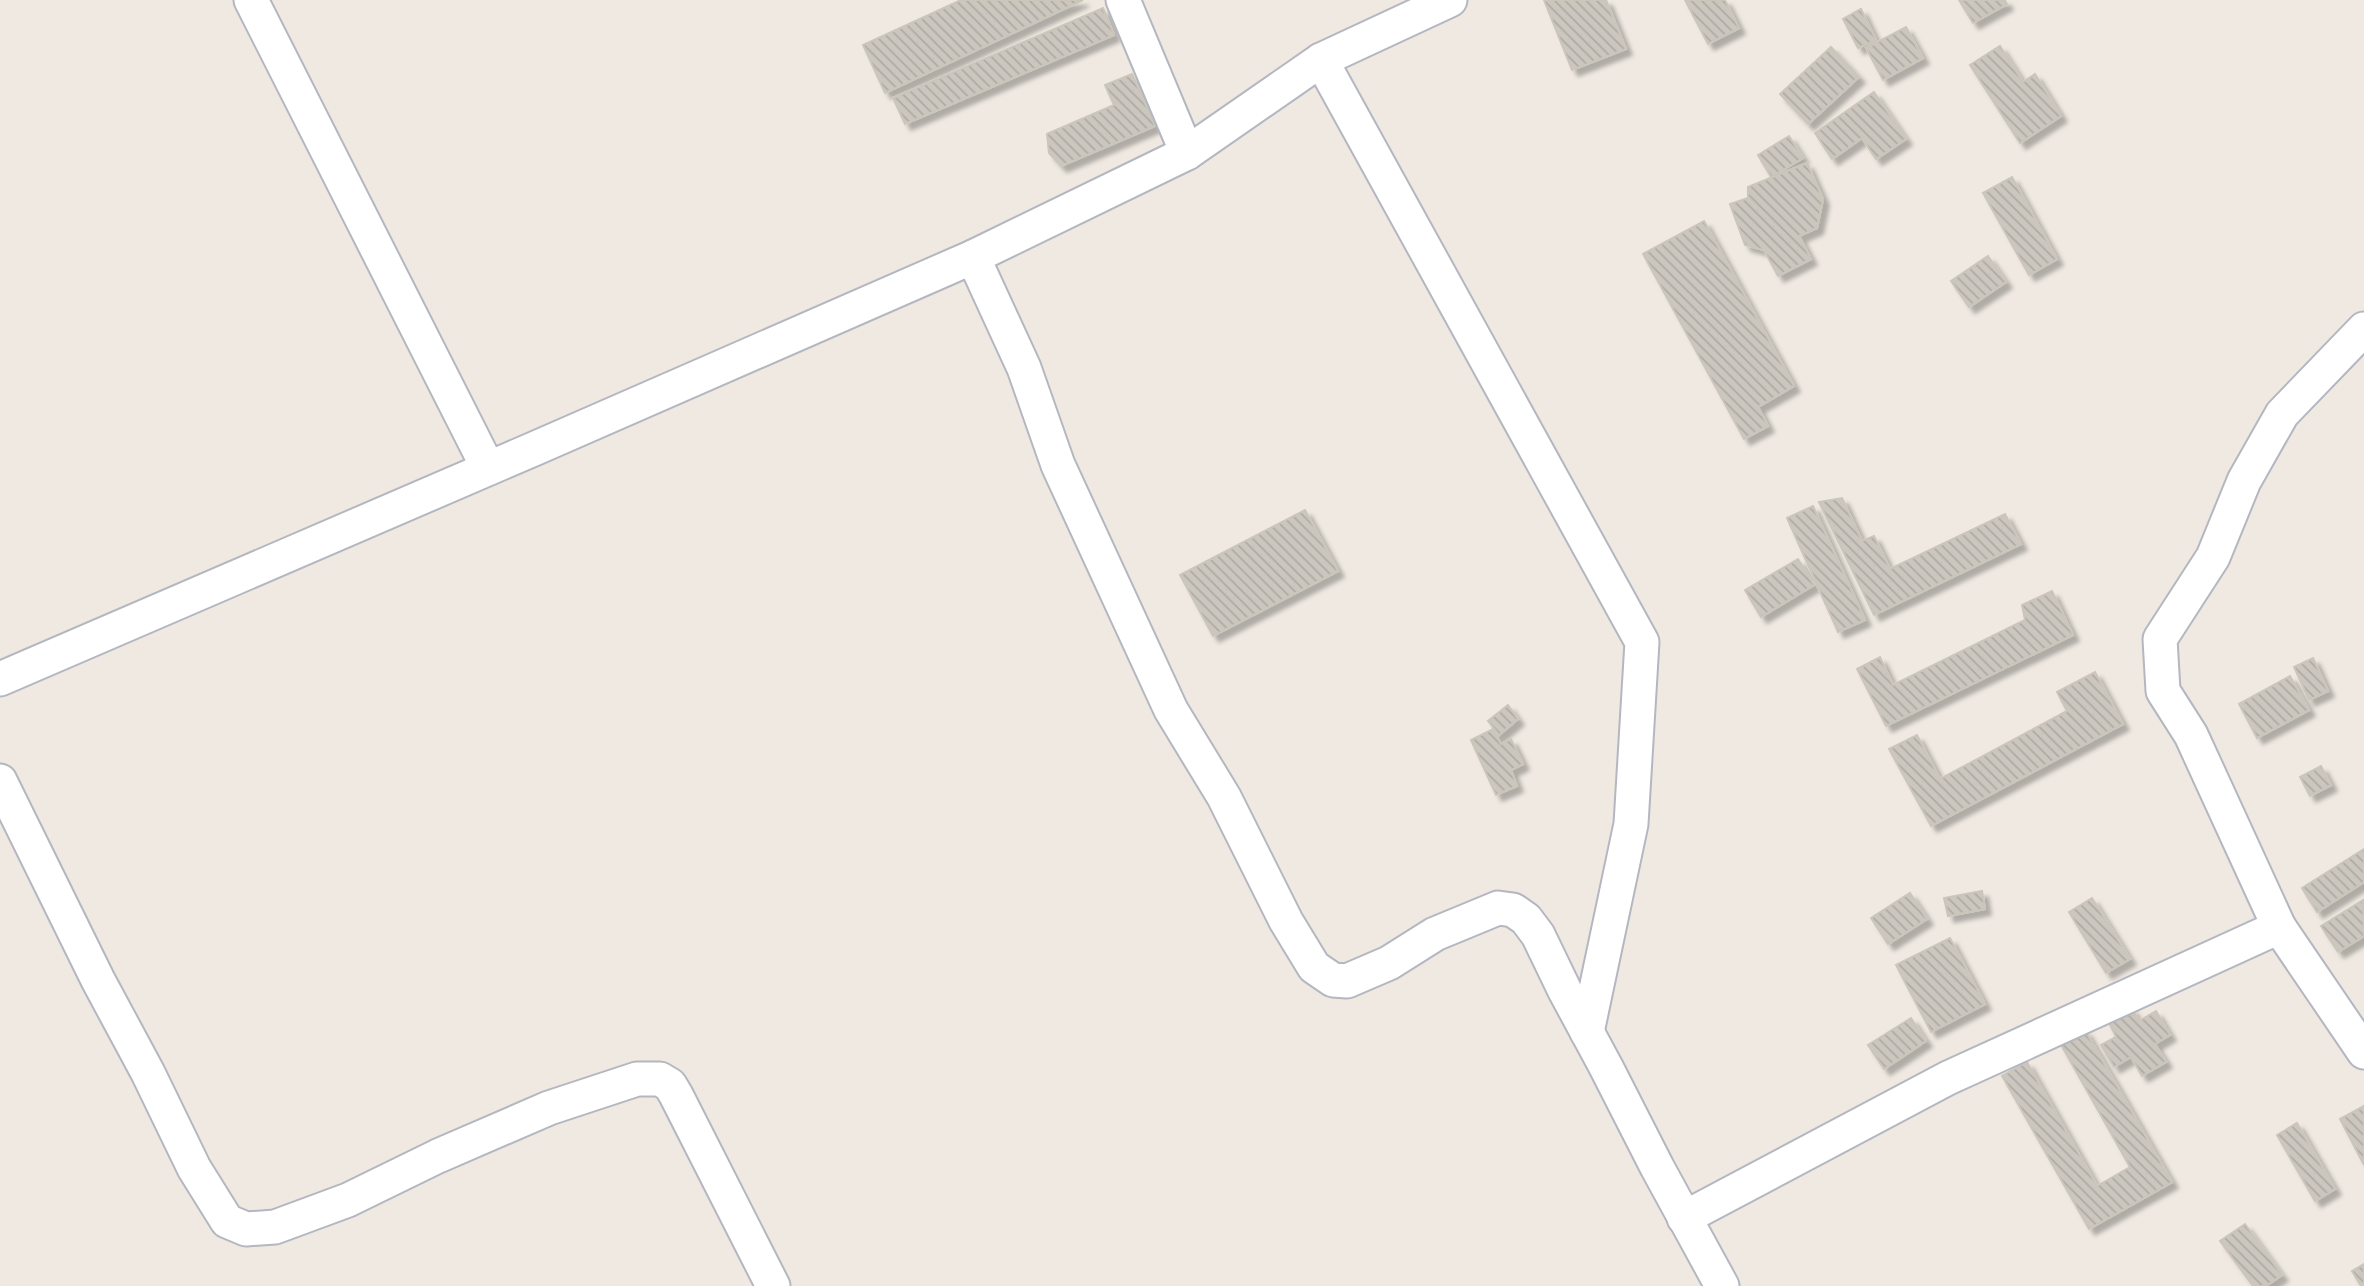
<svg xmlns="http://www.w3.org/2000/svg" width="2364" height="1286" font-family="'Noto Sans',sans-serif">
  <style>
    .building { fill: url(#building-back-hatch); stroke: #cbc5ba; stroke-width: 2; filter: url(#shadow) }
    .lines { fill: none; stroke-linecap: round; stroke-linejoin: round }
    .street-casing { stroke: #b4b7c1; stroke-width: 37 }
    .street { stroke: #fff; stroke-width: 33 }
  </style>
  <defs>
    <pattern id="building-back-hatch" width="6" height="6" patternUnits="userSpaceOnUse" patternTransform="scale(1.75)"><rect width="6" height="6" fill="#cbc7bf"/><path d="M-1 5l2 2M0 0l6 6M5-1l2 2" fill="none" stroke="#afaba4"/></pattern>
    <filter id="shadow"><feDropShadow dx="6" dy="6" stdDeviation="2" flood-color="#0004"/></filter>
  </defs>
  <rect width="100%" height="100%" fill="#efe9e1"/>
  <g class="building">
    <path d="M961 0H1083L885 93 863 45Z"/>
    <path d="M1544 0H1606L1626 49 1572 70Z"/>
    <path d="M1685 0H1725L1739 28 1708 44Z"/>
    <path d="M1959 0H2005L2007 4 1973 23Z"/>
    <path d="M1103 8 1114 35 905 124 893 98Z"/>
    <path d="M1861 9 1876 40 1858 48 1843 19Z"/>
    <path d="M1906 27 1923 58 1883 80 1866 48Z"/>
    <path d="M2000 46 2023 82 2035 74 2061 116 2020 143 1970 65Z"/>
    <path d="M1831 47 1859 77 1808 124 1780 94Z"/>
    <path d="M1132 74 1155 126 1061 166 1049 153 1047 134 1114 105 1105 85Z"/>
    <path d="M1874 92 1906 139 1876 159 1862 138 1832 159 1815 133Z"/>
    <path d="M1789 136 1803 158 1771 177 1758 155Z"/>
    <path d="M1807 163 1823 199 1817 228 1799 236 1811 259 1778 276 1764 250 1745 245 1730 204 1748 198V187Z"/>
    <path d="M2012 177 2057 259 2029 275 1983 193Z"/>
    <path d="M1704 221 1794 386 1758 407 1768 426 1744 439 1643 254Z"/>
    <path d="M1988 256 2006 282 1969 307 1951 281Z"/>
    <path d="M1842 498 1862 541 1874 536 1890 569 2005 514 2021 544 1874 615 1819 502Z"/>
    <path d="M1813 506 1865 620 1838 632 1787 518Z"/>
    <path d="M1305 510 1338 571 1213 636 1180 575Z"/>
    <path d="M1798 559 1814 585 1761 617 1745 590Z"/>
    <path d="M2052 591 2073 635 1886 726 1857 669 1880 657 1893 685 2025 620 2022 605Z"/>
    <path d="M2313 658 2328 691 2309 700 2294 667Z"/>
    <path d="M2095 672 2123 724 1931 826 1889 749 1917 735 1940 779 2067 711 2057 692Z"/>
    <path d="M2290 676 2309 710 2257 738 2239 704Z"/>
    <path d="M1508 705 1518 719 1499 735 1488 721Z"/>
    <path d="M1493 729 1501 744 1511 739 1523 764 1511 770 1517 786 1496 795 1471 740Z"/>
    <path d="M2321 766 2331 785 2310 796 2300 777Z"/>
    <path d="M2364 849V882L2317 912 2302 888Z"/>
    <path d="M1982 891 1985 909 1948 916 1944 898Z"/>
    <path d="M1910 893 1927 919 1888 944 1871 918Z"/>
    <path d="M2092 898 2130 959 2106 973 2069 912Z"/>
    <path d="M2363 900 2364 936 2338 952 2321 926Z"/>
    <path d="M1950 938 1985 1004 1931 1032 1896 965Z"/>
    <path d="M2131 1008 2139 1021 2156 1011 2170 1035 2155 1044 2166 1062 2142 1076 2131 1057 2114 1067 2101 1045 2116 1037 2108 1021Z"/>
    <path d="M1911 1018 1926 1041 1884 1069 1868 1045Z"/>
    <path d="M2085 1030 2172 1182 2089 1229 2002 1076 2027 1062 2097 1186 2130 1167 2060 1043Z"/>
    <path d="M2364 1106V1165L2340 1119Z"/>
    <path d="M2297 1123 2335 1189 2315 1201 2277 1135Z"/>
    <path d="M2245 1224 2282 1275 2266 1286H2253L2220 1241Z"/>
    <path d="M2364 1264V1286H2361L2352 1271Z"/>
  </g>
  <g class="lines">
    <g class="street-casing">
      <g id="street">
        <path d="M251 0 488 468"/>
        <path d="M1123 0 1187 153"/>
        <path d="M1321 60 1642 642 1631 824 1587 1032"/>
        <path d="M973 257 1024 368 1058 465 1171 710 1224 797 1286 921 1314 967 1333 980 1347 981 1389 963 1435 934 1498 908 1513 910 1526 919 1538 935 1565 991 1606 1067 1657 1167 1722 1286"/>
        <path d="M0 679 536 448 973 257 1187 153 1321 60 1450 0"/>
        <path d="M0 781 98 980 148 1073 194 1168 227 1221 246 1229 275 1227 348 1200 438 1156 549 1108 637 1079H660L670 1085 676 1095 773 1286"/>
        <path d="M2279 927 2364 1052"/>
        <path d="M1684 1218 1948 1078 2279 927 2191 735 2163 691 2160 639 2213 557 2244 481 2282 414 2364 329"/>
      </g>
    </g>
    <use href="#street" class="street"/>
  </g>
</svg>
